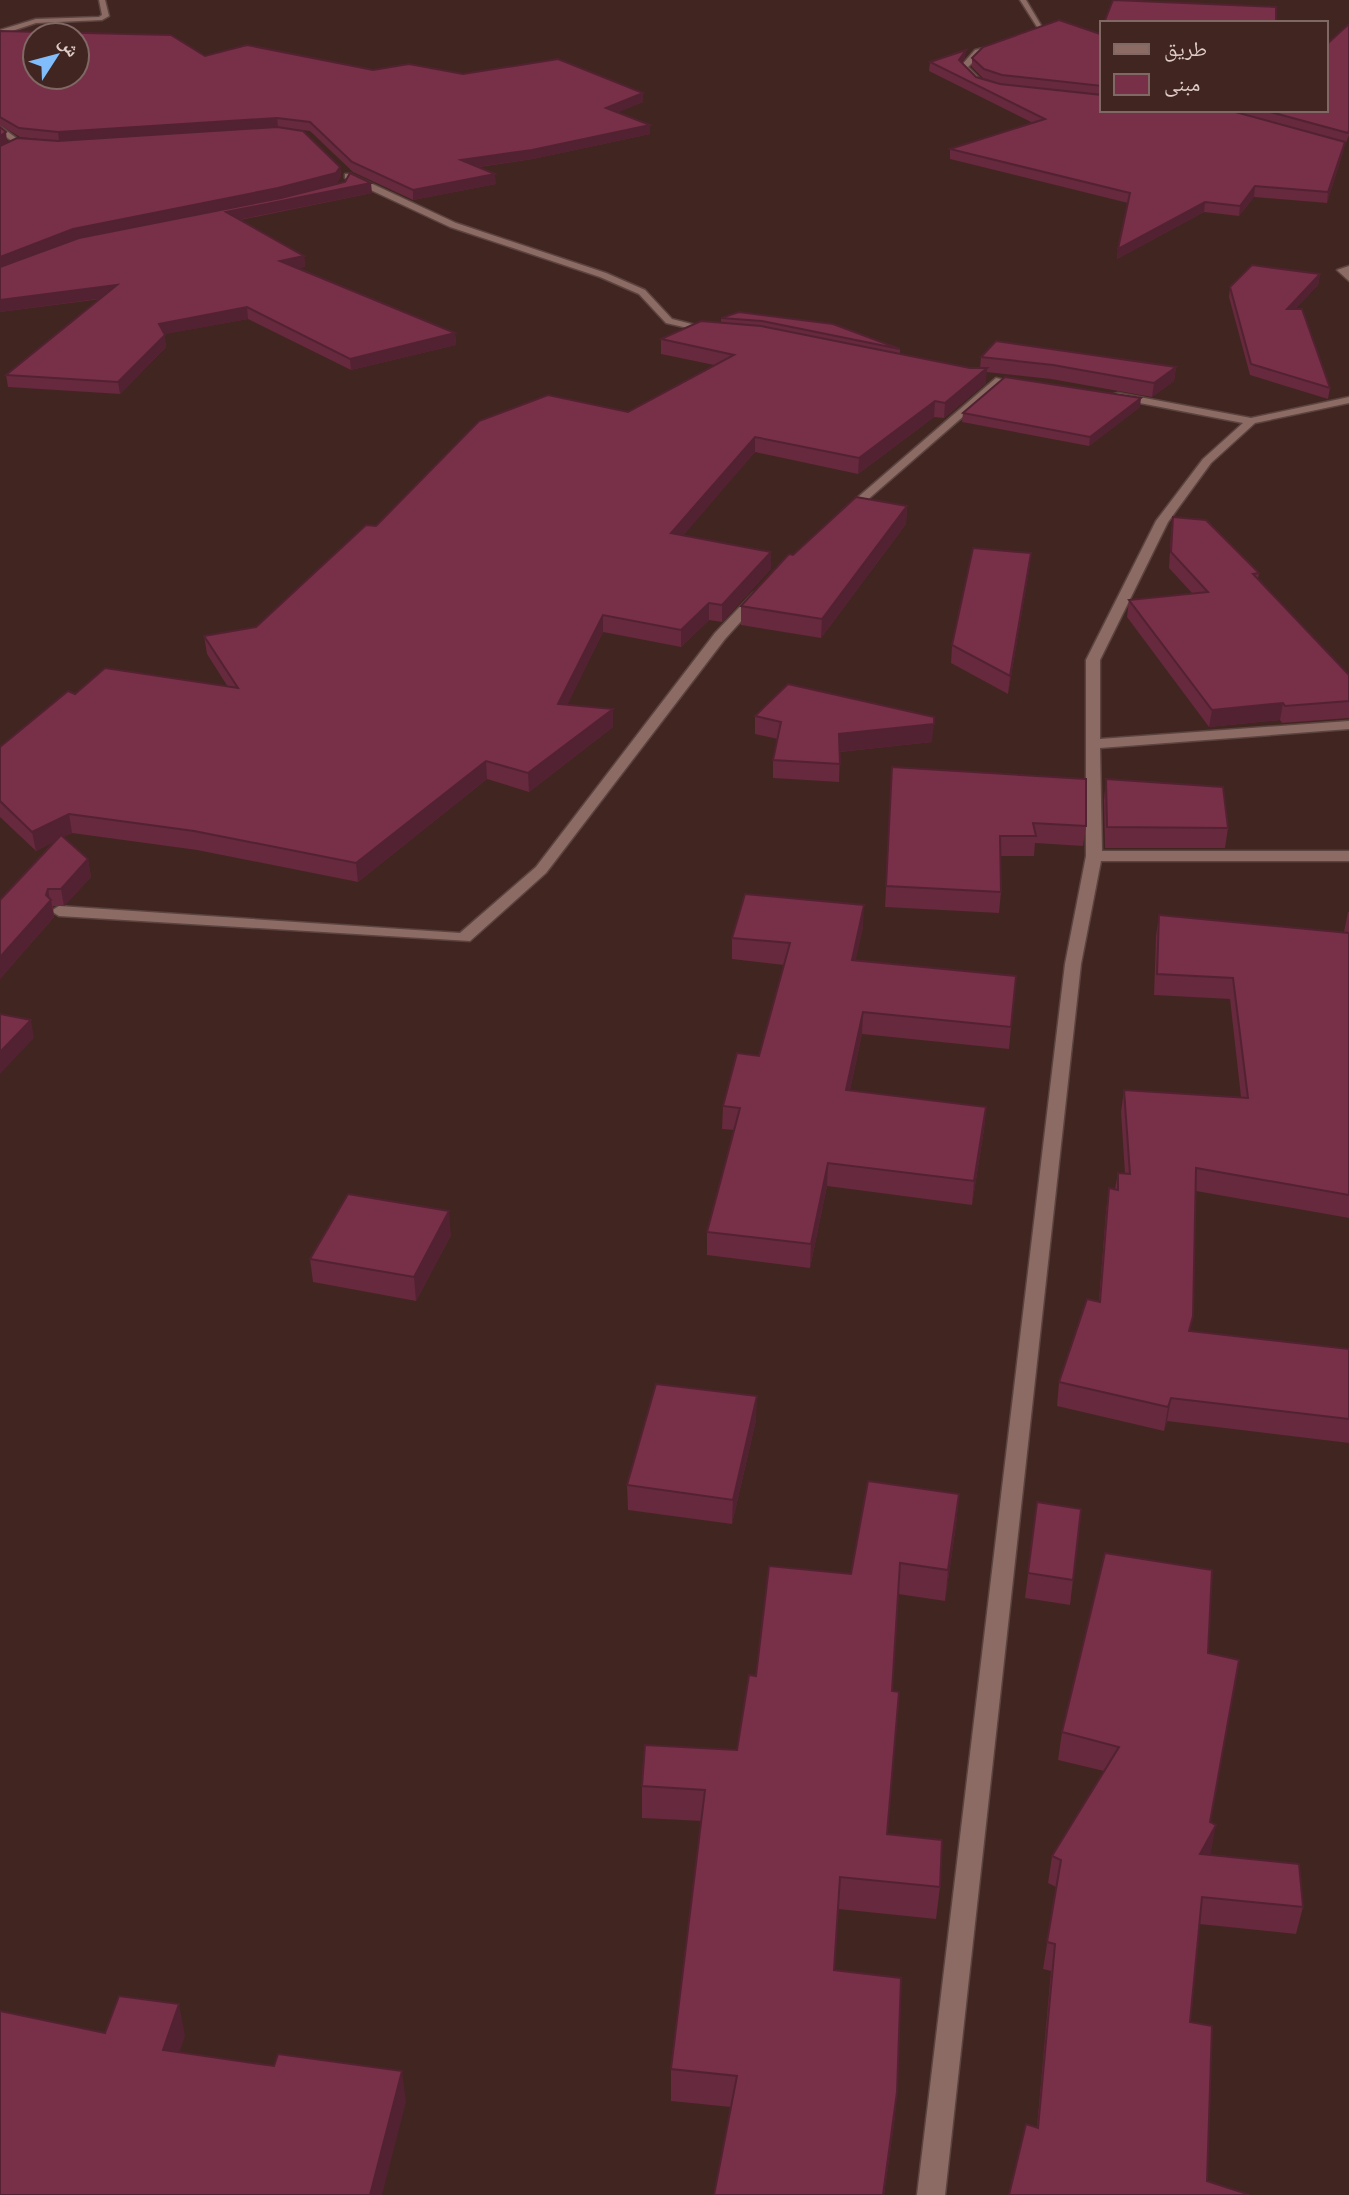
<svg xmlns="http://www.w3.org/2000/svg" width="1349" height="2195" font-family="Poppins,'Noto Naskh Arabic',sans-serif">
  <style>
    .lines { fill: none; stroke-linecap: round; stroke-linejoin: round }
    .minor-casing { stroke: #5b433f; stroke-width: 3 }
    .minor { fill: #8c6b64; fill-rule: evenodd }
    .wall { fill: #66293d }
    .shaded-wall { fill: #532232 }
    .building { fill: #773047; stroke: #532232; stroke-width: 2; fill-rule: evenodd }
  </style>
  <rect width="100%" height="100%" fill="#412520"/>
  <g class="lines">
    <g class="minor-casing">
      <g id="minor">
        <path d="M99 0H105L109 16 102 20 36 23 0 35V30L36 19 99 17 102 15Z"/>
        <path d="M1020 0H1026L1045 32 1023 38V36L1039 30Z"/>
        <path d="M992 46 995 50 981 54 968 67 983 82 976 84 960 67 975 50Z"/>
        <path d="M0 126 19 140 38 143C23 150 12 142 0 132Z"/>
        <path d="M345 174H351L456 223 606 273 645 290 672 319 715 330 710 333 666 323 639 294 600 277 450 227 345 178Z"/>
        <path d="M1349 266V281L1337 270Z"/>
        <path d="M996 378 1005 380 850 515H842V511Z"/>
        <path d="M1118 393 1251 418 1349 397V403L1255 423 1211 463 1168 522 1100 660V739L1349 721V729L1100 748 1102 851H1349V861H1101L1081 964 945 2195H917L1065 964 1086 856V660L1156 521 1203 459 1243 423 1114 398V394Z"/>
        <path d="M757 592 761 593V599L725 639 546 873 470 941 59 916 51 911 59 906 460 933 536 867 715 633 753 593Z"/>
      </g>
    </g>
    <use href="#minor" class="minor"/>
  </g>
  <g class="wall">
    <path d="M1349 24V135L1346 143 1340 141 1345 142 1343 152 1327 203 1254 197 1239 216 1204 212 1117 259 1118 249 1128 203 950 159V149L1033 123 929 71 930 62 965 59 962 63 976 77 1001 84 983 78 972 67V58L1100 34 1102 29V110H1326Z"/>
    <path d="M0 31 205 56 373 70 463 74 643 102 618 112 650 134 533 159 479 167 496 184 413 200 353 172 310 131 283 128 340 167 341 176 337 183 279 198 372 193 240 220 304 256 305 267 298 268 455 333 456 345 351 370 248 319 164 334 166 347 120 394 8 387 6 375 101 299 0 312V127L7 142 4 144 48 140 20 137 0 125Z"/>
    <path d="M1320 274 1318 285 1295 309 1330 388 1328 399 1250 375 1229 297 1230 287Z"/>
    <path d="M739 312 900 349V354L970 368H980L981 357 1176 367 1174 381 1152 397 1051 379 986 372V383L944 418 934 417 858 474 755 452 683 535 771 569 722 622 709 620 681 647 603 632 567 705 613 727 529 792 487 779 358 882 197 850 72 833 63 837 88 859 91 877 64 906H53L54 917 0 979V900L55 841 36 851 0 817V747L75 694 228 687 207 654 204 636 256 627 376 526 628 412 714 365 661 354V339L721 323V318Z"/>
    <path d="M1140 407 1089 446 962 422 963 413Z"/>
    <path d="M907 506 906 524 821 638 741 625V606L793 555Z"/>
    <path d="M1173 517 1259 573 1258 579 1349 675V718L1282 723 1280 720 1209 727 1127 617 1129 600 1192 593 1169 568 1171 533Z"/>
    <path d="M1031 553 1029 570 1008 694 951 663 952 645Z"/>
    <path d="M755 716 932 742 840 752 839 782 773 778V760L778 739 755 734Z"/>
    <path d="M892 767 1086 826 1083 846 1035 843 1034 856H1000L1001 892 999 913 885 907Z"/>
    <path d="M1106 779 1228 828 1225 848H1105L1104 800Z"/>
    <path d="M1348 912H1349V1218L1196 1191 1190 1332 1349 1349V1443L1167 1421 1164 1431 1057 1406 1059 1382 1099 1301 1106 1211 1109 1188 1115 1189 1118 1173 1125 1174 1121 1112 1124 1090 1241 1097 1230 999 1154 995 1156 936 1159 915 1344 932Z"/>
    <path d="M863 927 855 961 1016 976 1009 1049 862 1034 850 1090 986 1107 984 1129 972 1205 827 1186 810 1268 707 1255V1232L734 1130 722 1129 723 1106 759 1056 784 965 732 959V938Z"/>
    <path d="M451 1235 416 1301 313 1282 310 1259Z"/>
    <path d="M756 1420 732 1524 628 1510 627 1485Z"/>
    <path d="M959 1494 956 1525 945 1601 898 1594 892 1691 887 1834 940 1887 936 1919 838 1909 834 1970 897 2092 894 2124 884 2195H714L731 2107 671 2101V2069L702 1821 642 1818V1786L737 1750 756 1676 851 1574Z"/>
    <path d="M1037 1502 1073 1580 1070 1605 1025 1598Z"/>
    <path d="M1208 1653 1211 1852 1209 1855 1303 1907 1296 1934 1199 1924 1190 2022 1207 2181 1037 2127 1051 1971 1043 1969 1056 1887 1048 1883 1052 1856 1104 1771 1058 1760 1062 1732Z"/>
  </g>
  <g class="shaded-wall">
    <path d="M966 50 965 59 958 69 959 60Z"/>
    <path d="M643 93V102L607 117 606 108Z"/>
    <path d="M277 118 278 127 59 141 58 132Z"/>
    <path d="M650 125V134L533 159 462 169 461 160Z"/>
    <path d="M6 132 7 142 0 147V136Z"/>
    <path d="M1345 142 1343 152 1327 203 1328 192Z"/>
    <path d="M340 167 341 176 337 183 279 198 0 268V257L73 229Z"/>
    <path d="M495 174 496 184 413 200V190Z"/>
    <path d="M371 183 372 193 227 222 226 212Z"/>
    <path d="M1255 186 1254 197 1239 216 1240 206Z"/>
    <path d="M1205 202 1204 212 1117 259 1118 249Z"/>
    <path d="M304 256 305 267 281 272 280 261Z"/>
    <path d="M1320 274 1318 285 1286 319 1287 309Z"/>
    <path d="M117 285 119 296 0 312V300Z"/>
    <path d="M247 307 248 319 160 335 159 324Z"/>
    <path d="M455 333 456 345 351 370 350 359Z"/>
    <path d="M165 335 166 347 120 394 118 382Z"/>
    <path d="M1176 367 1174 381 1152 397 1154 383Z"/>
    <path d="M987 368 986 383 944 418 945 403Z"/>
    <path d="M1141 398 1140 407 1089 446 1090 437Z"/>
    <path d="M935 401 934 417 858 474 859 458Z"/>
    <path d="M755 437V452L671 550V533Z"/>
    <path d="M907 506 906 524 821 638 822 619Z"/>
    <path d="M771 552V569L722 622V605Z"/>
    <path d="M1031 553 1029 570 1008 694 1010 676Z"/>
    <path d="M709 603V620L681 647V630Z"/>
    <path d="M603 615V632L559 722 558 704Z"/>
    <path d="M1283 703 1280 720 1209 727 1212 710Z"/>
    <path d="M613 709V727L529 792 528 773Z"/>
    <path d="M934 724 932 742 838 752 839 734Z"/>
    <path d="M486 761 487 779 358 882 356 863Z"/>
    <path d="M69 814 72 833 36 851 32 832Z"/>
    <path d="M88 859 91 877 64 906 61 889Z"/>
    <path d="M48 889 50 901 51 900 54 917 0 979V957L46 895Z"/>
    <path d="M864 905 863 927 851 982 852 960Z"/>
    <path d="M863 1012 862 1034 845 1113 846 1090Z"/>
    <path d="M31 1020 34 1038 0 1074V1052Z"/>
    <path d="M986 1107 984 1129 972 1205 974 1181Z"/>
    <path d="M828 1163 827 1186 810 1268 811 1244Z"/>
    <path d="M449 1211 451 1235 416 1301 414 1277Z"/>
    <path d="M757 1396 756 1420 732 1524 733 1500Z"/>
    <path d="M1171 1398 1167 1421 1164 1431 1168 1407Z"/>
    <path d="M959 1494 956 1525 945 1601 948 1570Z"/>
    <path d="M1216 1825 1211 1852 1194 1882 1200 1854Z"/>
    <path d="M179 2004 185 2036 170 2081 163 2050Z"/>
    <path d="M402 2071 406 2102 382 2195H370Z"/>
    <path d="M897 2092 894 2124 884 2195H883Z"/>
  </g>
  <g class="building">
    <path d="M1113 0 1276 7V23H1104Z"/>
    <path d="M1059 20 1100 34 1102 29V86L1002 75 984 69 972 58 983 47Z"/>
    <path d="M1349 24V130L1348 133 1263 110H1326V45Z"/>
    <path d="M0 31 171 35 205 56 247 45 373 70 409 64 463 74 558 59 643 93 606 108 650 125 532 150 461 160 495 174 413 190 352 162 310 122 277 118 58 132 19 128 0 117ZM35 35H77V77H35Z"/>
    <path d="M966 50 959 60 976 77 1000 84 1102 95V110H1228L1345 142 1328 192 1255 186 1240 206 1205 202 1118 249 1130 193 950 149 1045 119 930 62Z"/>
    <path d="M0 127 6 132 0 136Z"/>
    <path d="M277 127 303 131 340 167 336 173 278 188 73 229 0 257V146L17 138 58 141Z"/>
    <path d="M350 173 371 183 226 212 304 256 280 261 455 333 350 359 247 307 159 324 165 335 118 382 6 375 117 285 0 300V267L79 238 281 198 345 182Z"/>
    <path d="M1252 265 1320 274 1287 309H1302L1330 388 1251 364 1230 287Z"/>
    <path d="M739 312 833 324 900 349 762 321 721 318Z"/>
    <path d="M701 321 761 326 970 368H987L945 403 935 401 859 458 755 437 671 533 771 552 722 605 709 603 681 630 603 615 558 704 613 709 528 773 486 761 356 863 194 831 69 814 32 832 0 801V747L68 691 75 694 105 668 238 688 204 636 256 627 366 525 376 526 479 421 548 395 628 412 734 355 661 339Z"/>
    <path d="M996 341 1176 367 1154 383 1053 365 981 357Z"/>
    <path d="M1005 377 1141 398 1090 437 963 413Z"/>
    <path d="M856 497 907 506 822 619 741 606 789 554 793 555Z"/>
    <path d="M1173 517 1206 520 1259 573 1253 574 1349 675V701L1285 706 1283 703 1212 710 1129 600 1208 592 1171 552Z"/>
    <path d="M973 548 1031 553 1010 676 952 645Z"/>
    <path d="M788 684 934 717V724L839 734 840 764 773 760 781 722 755 716Z"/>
    <path d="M892 767 1086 779V826L1033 823 1036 836H1000L1001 892 886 886Z"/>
    <path d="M1106 779 1223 787 1228 828 1107 827Z"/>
    <path d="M61 835 88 859 61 889H48L46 895 51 900 0 957V900Z"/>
    <path d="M745 894 864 905 852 960 1016 976 1011 1027 863 1012 846 1090 986 1107 974 1181 828 1163 811 1244 707 1232 740 1108 723 1106 737 1053 759 1056 790 943 732 938Z"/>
    <path d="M1159 915 1349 933V1195L1196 1168 1193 1316 1189 1331 1349 1349V1419L1171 1398 1168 1407 1059 1382 1087 1299 1100 1302 1109 1188 1118 1190V1173L1130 1174 1124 1090 1248 1098 1233 978 1157 974Z"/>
    <path d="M0 1014 31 1020 0 1052Z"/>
    <path d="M348 1194 449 1211 414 1277 310 1259Z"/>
    <path d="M656 1384 757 1396 733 1500 627 1485Z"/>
    <path d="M868 1481 959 1494 948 1570 900 1563 892 1691 899 1692 887 1834 942 1840 940 1887 840 1877 834 1970 901 1978 897 2092 883 2195H714L737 2076 671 2069 705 1790 642 1786 645 1745 737 1750 749 1675 756 1676 769 1566 851 1574Z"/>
    <path d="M1037 1502 1081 1509 1073 1580 1028 1573Z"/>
    <path d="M1105 1553 1212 1570 1208 1653 1239 1660 1210 1822 1216 1825 1200 1854 1299 1864 1303 1907 1202 1897 1190 2022 1212 2026 1207 2181 1250 2195H1009L1026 2124 1038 2128 1055 1944 1047 1942 1061 1860 1052 1856 1119 1747 1062 1732Z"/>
    <path d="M119 1996 179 2004 163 2050 274 2066 278 2054 402 2071 370 2195H0V2011L105 2033Z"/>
  </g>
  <rect x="1100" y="21" width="228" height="91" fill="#412520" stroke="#806864" stroke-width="2"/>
  <rect x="1114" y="44" width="35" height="10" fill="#8c6b64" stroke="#806864" stroke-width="2"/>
  <text x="1164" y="56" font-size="21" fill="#dfcdc9">طريق</text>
  <rect x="1114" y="74" width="35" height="21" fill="#773047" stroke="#806864" stroke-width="2"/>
  <text x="1164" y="91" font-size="21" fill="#dfcdc9">مبنى</text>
  <g transform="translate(56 56) rotate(54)"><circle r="33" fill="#412520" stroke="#806864" stroke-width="2"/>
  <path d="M0-5L12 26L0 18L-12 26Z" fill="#81bdfa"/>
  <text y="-10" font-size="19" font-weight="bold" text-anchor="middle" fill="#dfcdc9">ش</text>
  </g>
</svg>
